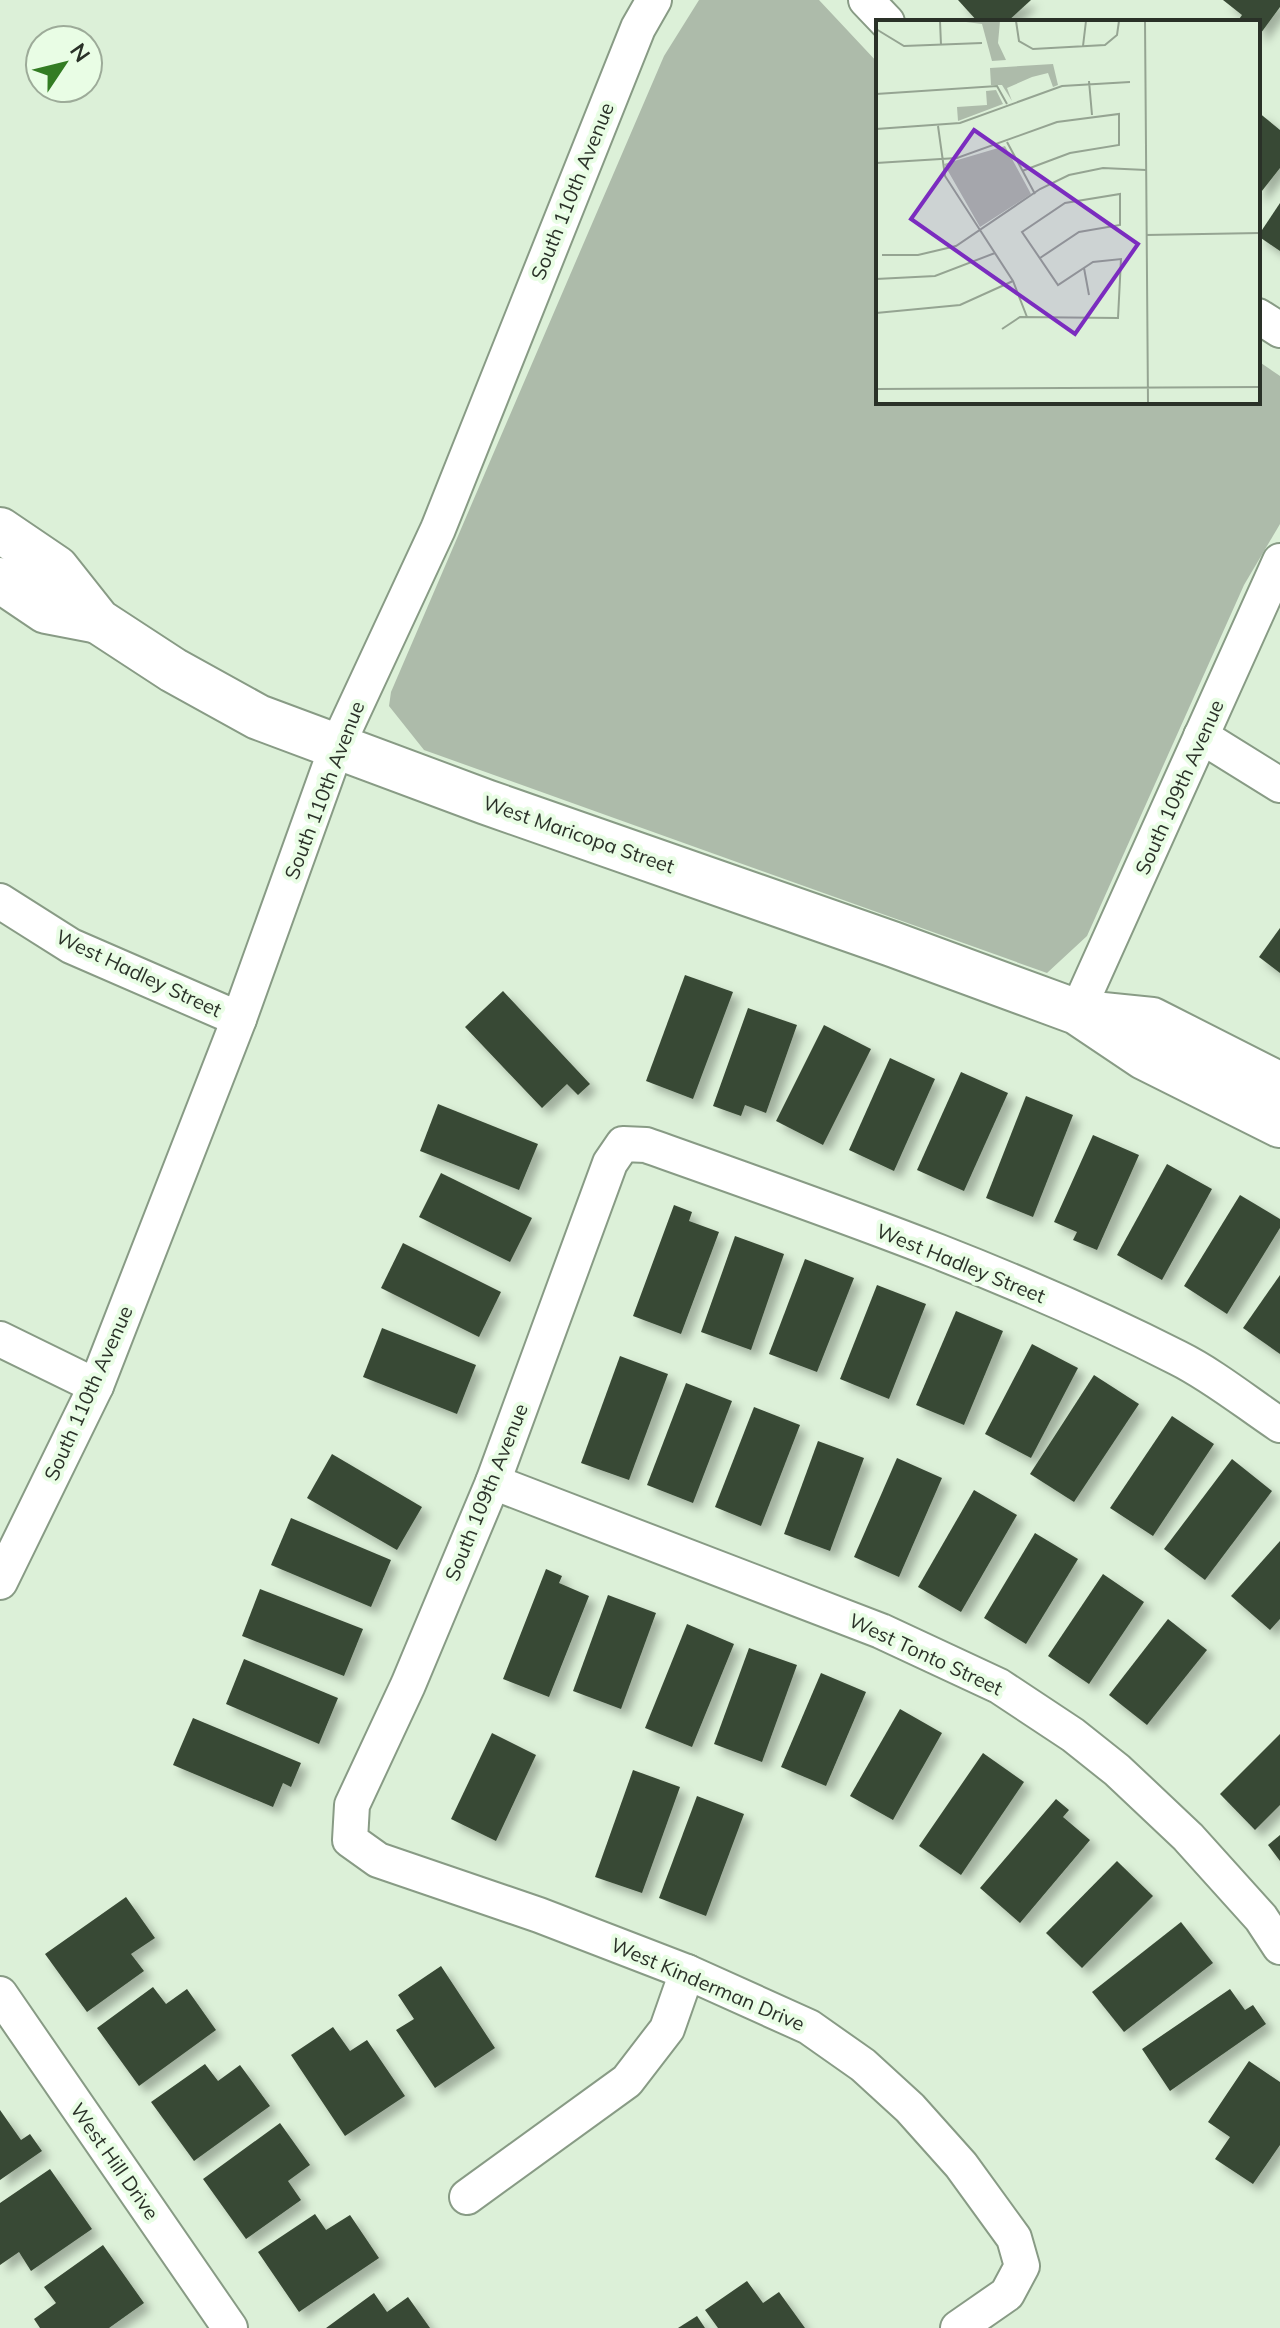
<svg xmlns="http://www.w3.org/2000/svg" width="1280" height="2328" font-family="Mulish,sans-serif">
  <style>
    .green { fill: #adbbaa }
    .building { fill: #394935; filter: url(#shadow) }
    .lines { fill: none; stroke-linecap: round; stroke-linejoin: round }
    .street-casing { stroke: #889b85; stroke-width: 38 }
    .secondary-casing { stroke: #889b85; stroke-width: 48 }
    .street { stroke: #fff; stroke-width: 34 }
    .secondary { stroke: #fff; stroke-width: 44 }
    .labels { text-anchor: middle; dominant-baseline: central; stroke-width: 8; stroke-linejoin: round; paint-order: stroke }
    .street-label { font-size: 20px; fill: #2a3128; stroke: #e9fde5 }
    .inset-road { fill: none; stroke: #95a492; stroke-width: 2 }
    .view { fill: #7b2cbf; fill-opacity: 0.15; stroke: #7b2cbf; stroke-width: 4 }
    .inset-edge { fill: none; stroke: #2a3128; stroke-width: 4 }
  </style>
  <defs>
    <filter id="shadow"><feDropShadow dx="7" dy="7" stdDeviation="4" flood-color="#0004"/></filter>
  </defs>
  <rect width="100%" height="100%" fill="#dcf0d8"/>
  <path class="green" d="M699 0H819L878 63V402H1258V361L1280 376V524L1244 585 1087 936 1047 973 424 750 389 706 391 692 664 56Z"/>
  <g class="building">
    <path d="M958 0H1031L1007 22H978Z"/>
    <path d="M1223 0H1280V7L1258 37V22H1237L1242 15Z"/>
    <path d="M1258 112 1280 130V168L1258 196Z"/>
    <path d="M1280 203V251L1258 236Z"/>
    <path d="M1280 928V973L1259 957Z"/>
    <path d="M685 975 733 992 693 1099 646 1081Z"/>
    <path d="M503 991 590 1084 578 1095 567 1084 542 1108 465 1027Z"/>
    <path d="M748 1008 797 1025 766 1113 745 1105 741 1116 713 1106Z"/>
    <path d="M824 1025 871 1049 823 1145 776 1121Z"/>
    <path d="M890 1058 935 1079 894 1171 849 1150Z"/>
    <path d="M961 1072 1008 1093 964 1191 917 1170Z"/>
    <path d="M1026 1096 1073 1115 1033 1217 986 1198Z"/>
    <path d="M438 1104 538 1144 519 1190 420 1151Z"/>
    <path d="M1093 1135 1139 1155 1097 1250 1073 1240 1077 1232 1054 1222Z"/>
    <path d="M1167 1164 1212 1189 1162 1280 1117 1255Z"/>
    <path d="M441 1173 532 1218 510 1262 419 1217Z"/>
    <path d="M1240 1195 1280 1219V1228L1227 1314 1184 1286Z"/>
    <path d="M674 1205 692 1212 689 1221 719 1232 681 1334 633 1316Z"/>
    <path d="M735 1236 784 1254 751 1350 701 1332Z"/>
    <path d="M403 1243 501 1292 479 1337 381 1288Z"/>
    <path d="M805 1259 854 1278 817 1372 769 1354Z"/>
    <path d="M1280 1275V1354L1243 1328Z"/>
    <path d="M877 1285 926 1304 889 1399 840 1379Z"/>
    <path d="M956 1311 1003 1331 964 1425 916 1405Z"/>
    <path d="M382 1328 476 1365 457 1414 363 1377Z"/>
    <path d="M1032 1344 1078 1368 1031 1458 985 1434Z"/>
    <path d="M620 1356 668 1374 629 1480 581 1463Z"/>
    <path d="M1094 1375 1139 1404 1074 1502 1030 1474Z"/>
    <path d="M686 1383 732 1401 693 1503 647 1485Z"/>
    <path d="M754 1407 800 1425 761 1526 715 1507Z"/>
    <path d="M1172 1416 1214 1444 1153 1536 1110 1508Z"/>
    <path d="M818 1441 864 1458 830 1551 784 1534Z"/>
    <path d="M332 1454 422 1507 397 1550 307 1498Z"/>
    <path d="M897 1458 942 1478 899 1577 854 1557Z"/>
    <path d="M1232 1459 1272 1491 1205 1580 1164 1549Z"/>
    <path d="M974 1490 1017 1515 961 1612 918 1587Z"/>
    <path d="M291 1518 391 1560 371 1607 271 1565Z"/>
    <path d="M1035 1533 1078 1559 1026 1644 984 1618Z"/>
    <path d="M1280 1541V1619L1270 1630 1231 1596Z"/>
    <path d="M546 1569 562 1576 559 1583 589 1596 549 1697 503 1679Z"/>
    <path d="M1103 1574 1144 1602 1089 1684 1048 1656Z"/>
    <path d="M260 1589 363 1629 344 1676 242 1636Z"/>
    <path d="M608 1595 656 1613 621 1709 573 1691Z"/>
    <path d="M1168 1619 1207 1650 1147 1725 1109 1695Z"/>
    <path d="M687 1624 734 1644 692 1747 645 1728Z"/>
    <path d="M749 1648 797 1665 762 1762 714 1744Z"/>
    <path d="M244 1659 338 1698 319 1744 226 1704Z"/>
    <path d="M821 1673 866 1692 826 1786 781 1767Z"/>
    <path d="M900 1709 942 1733 893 1820 850 1796Z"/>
    <path d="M193 1718 301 1763 291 1787 283 1783 273 1807 173 1765Z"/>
    <path d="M492 1733 536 1755 496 1841 451 1819Z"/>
    <path d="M1280 1734V1805L1255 1830 1220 1794Z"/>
    <path d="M983 1753 1024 1782 961 1875 919 1846Z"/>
    <path d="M633 1770 680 1787 642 1893 595 1877Z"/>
    <path d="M697 1796 744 1814 706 1916 659 1898Z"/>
    <path d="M1056 1799 1069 1810 1063 1817 1090 1840 1020 1923 980 1888Z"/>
    <path d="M1280 1835V1861L1268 1845Z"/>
    <path d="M1117 1861 1153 1896 1082 1968 1046 1933Z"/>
    <path d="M126 1897 155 1938 131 1954 144 1971 87 2012 45 1954Z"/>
    <path d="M1181 1922 1213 1963 1124 2032 1092 1992Z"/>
    <path d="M441 1966 495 2048 435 2088 396 2030 414 2019 398 1995Z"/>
    <path d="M153 1987 166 2004 187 1989 216 2030 139 2086 97 2028Z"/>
    <path d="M1230 1989 1245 2010 1253 2005 1266 2024 1170 2091 1142 2049Z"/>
    <path d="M333 2027 350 2051 367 2040 405 2096 345 2136 291 2055Z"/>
    <path d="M1249 2061 1280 2082V2145L1253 2184 1215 2159 1230 2137 1208 2122Z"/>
    <path d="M205 2064 218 2081 240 2065 270 2106 194 2161 151 2102Z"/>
    <path d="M0 2110 21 2140 30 2134 42 2151 0 2180Z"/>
    <path d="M280 2123 310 2165 288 2181 301 2200 246 2239 203 2179Z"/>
    <path d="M50 2169 92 2229 31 2271 19 2252 0 2265V2203Z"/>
    <path d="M315 2214 326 2230 350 2215 379 2258 299 2312 258 2252Z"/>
    <path d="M103 2245 144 2303 109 2328H40L34 2319 56 2303 44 2287Z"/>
    <path d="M747 2281 763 2303 779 2292 805 2328H718L705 2310Z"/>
    <path d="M374 2293 387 2312 408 2297 430 2328H326Z"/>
    <path d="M697 2316 705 2328H678Z"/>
  </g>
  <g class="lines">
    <g class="street-casing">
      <g id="street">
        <path d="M866 0 887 22"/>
        <path d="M1258 316 1280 330"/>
        <path d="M1201 736 1280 785"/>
        <path d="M0 901 71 946 239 1019"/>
        <path d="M1077 1012 1280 561"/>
        <path d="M0 1339 96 1386"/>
        <path d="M493 1482 881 1631 999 1686 1073 1735 1117 1770 1188 1837 1261 1918 1280 1947"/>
        <path d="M0 1582 96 1386 239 1019 337 746 438 529 638 28 654 0"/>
        <path d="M0 1994 230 2328"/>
        <path d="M467 2197 627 2081 667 2029 687 1972"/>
        <path d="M958 2328 1007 2294 1022 2266 1014 2238 961 2165 910 2108 863 2065 809 2027 687 1972 539 1915 378 1860 350 1840 352 1805 408 1685 493 1482 610 1163 623 1144 646 1145C826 1209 1008 1271 1178 1358 1214 1376 1247 1403 1280 1425"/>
      </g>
    </g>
    <g class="secondary-casing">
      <g id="secondary">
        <path d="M0 530 56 568 98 621 173 670 258 717 486 802 892 944 1077 1012 1144 1057 1280 1125"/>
        <path d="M0 580 46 611 98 621"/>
        <path d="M1083 1013 1152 1020 1280 1085"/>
      </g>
    </g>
    <use href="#street" class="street"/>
    <use href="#secondary" class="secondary"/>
  </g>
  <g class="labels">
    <g class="street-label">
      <text transform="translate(572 191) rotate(-68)">South 110th Avenue</text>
      <text transform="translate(1179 787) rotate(-66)">South 109th Avenue</text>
      <text transform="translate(324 790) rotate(-69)">South 110th Avenue</text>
      <text transform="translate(579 834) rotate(19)">West Maricopa Street</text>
      <text transform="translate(139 973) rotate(25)">West Hadley Street</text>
      <text transform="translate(961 1263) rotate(22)">West Hadley Street</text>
      <text transform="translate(88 1393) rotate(-66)">South 110th Avenue</text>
      <text transform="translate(486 1492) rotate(-68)">South 109th Avenue</text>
      <text transform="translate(926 1654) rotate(25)">West Tonto Street</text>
      <text transform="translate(708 1984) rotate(23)">West Kinderman Drive</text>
      <text transform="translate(115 2161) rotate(55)">West Hill Drive</text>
    </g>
  </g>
  <g transform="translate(876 20)">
    <rect width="384" height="384" fill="#dcf0d8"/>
    <path d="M82 1H124L122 23 130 40 116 41 106 4ZM177 44 182 65 177 67 172 53 156 57 131 68 136 81 126 65H115L114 48ZM120 70 127 84 82 101 81 87 111 85 110 71ZM129 126 155 174 104 207 68 144Z" fill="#adbbaa"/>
    <path class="inset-road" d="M64 1 65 25M140 1 143 21 157 29 229 25 241 15 243 1M269 1 272 383M0 9 28 26 106 23M207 26 210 1M213 61 216 95M0 74 121 66 131 84M62 106 69 156 137 261 151 297M0 109 84 103 186 66 254 62M131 122 159 174M0 143 81 138 181 102 243 94V125L194 133 146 151M270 215 384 213M6 235H42L80 226 164 169 193 155 227 148 270 150M208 248 213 275M0 259 59 256 119 233M0 293 84 285 137 261M126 309 144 297 242 298 245 239 217 242 182 265 146 212 189 183 244 174V205L203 212 164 238M0 369 384 367"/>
    <path class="view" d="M98 110 262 224 199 314 35 199Z"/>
    <rect width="384" height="384" class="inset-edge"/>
  </g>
  <g transform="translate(64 64) rotate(55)"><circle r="38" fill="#e9fde5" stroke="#9dab99" stroke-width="2"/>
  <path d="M0-6L14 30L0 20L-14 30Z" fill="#337c23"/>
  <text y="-12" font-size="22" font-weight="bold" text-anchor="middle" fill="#2a3128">N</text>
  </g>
</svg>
